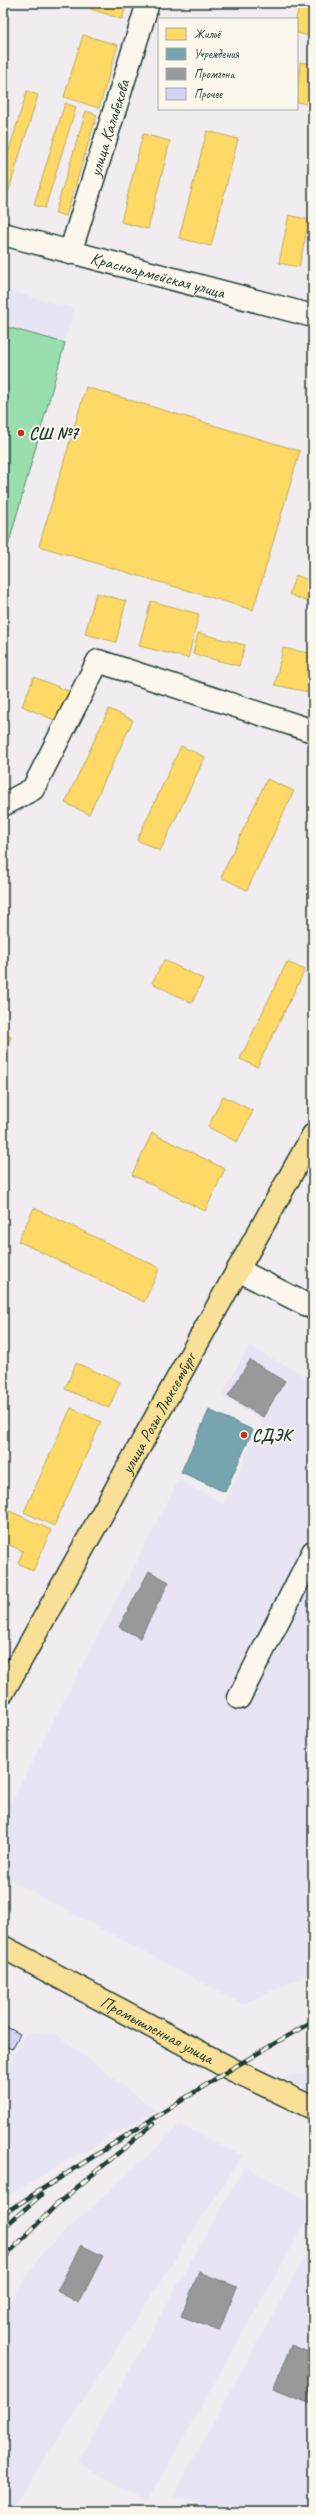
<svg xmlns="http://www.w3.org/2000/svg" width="316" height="2515" font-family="Caveat,sans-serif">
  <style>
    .built { fill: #e8e4f3 }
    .green { fill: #98dfad; stroke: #5c8e70 }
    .homes { fill: #ffd966; stroke: #bcaa57 }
    .public { fill: #76a5af; stroke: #5c868a }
    .industry { fill: #999; stroke: #747d7b }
    .building { fill: #d6d1f9; stroke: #1f3d34 }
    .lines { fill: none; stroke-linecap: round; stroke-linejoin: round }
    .minor-casing { stroke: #1f3d34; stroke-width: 25 }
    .major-casing { stroke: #1f3d34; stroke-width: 25 }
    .minor { stroke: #fbf7ec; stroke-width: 22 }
    .major { stroke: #fadf96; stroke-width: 22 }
    .rail-casing { stroke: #1f3d34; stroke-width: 4.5 }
    .rail { stroke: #fbf7ec; stroke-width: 3; stroke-dasharray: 9; stroke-linecap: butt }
    .poi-dot { fill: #c8321e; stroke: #fbf7ec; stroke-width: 1.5 }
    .labels { text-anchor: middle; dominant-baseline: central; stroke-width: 4; stroke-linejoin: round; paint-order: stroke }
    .street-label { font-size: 17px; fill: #1f3d34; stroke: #fbf7ec }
    .poi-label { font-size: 17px; font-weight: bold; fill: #1f3d34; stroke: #fbf7ec; text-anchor: start }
  </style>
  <rect width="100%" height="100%" fill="#f0ecf0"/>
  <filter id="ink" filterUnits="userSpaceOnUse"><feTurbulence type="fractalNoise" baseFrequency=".025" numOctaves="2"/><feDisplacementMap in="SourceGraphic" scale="8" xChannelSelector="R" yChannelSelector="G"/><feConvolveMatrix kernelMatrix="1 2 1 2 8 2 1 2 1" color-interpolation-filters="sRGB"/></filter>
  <g filter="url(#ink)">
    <g class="built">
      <path d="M3 289 74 309 3 558Z"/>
      <path d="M249 1346 313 1381V1973L242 2004 3 1876V1818L179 1480 224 1504 255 1434 264 1420 221 1397Z"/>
      <path d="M27 2032 56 2034 156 2111 3 2198V2077Z"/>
      <path d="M313 2070V2092L283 2078Z"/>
      <path d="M181 2125 242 2156 10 2512H3V2313L43 2252Z"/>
      <path d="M245 2166 313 2204V2209L147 2502 78 2462Z"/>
      <path d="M313 2242V2512H225L173 2496Z"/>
    </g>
    <path class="green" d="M3 326 65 343 3 564Z"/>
    <g class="homes">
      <path d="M93 3H127L122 19 91 9Z"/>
      <path d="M300 3H313V37L297 33 296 19Z"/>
      <path d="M83 35 118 45 99 108 64 97Z"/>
      <path d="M300 62 313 64V105L297 102Z"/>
      <path d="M27 91 38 95 7 196 3 195V170Z"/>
      <path d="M65 103 76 107 45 208 34 205Z"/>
      <path d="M86 111 97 115 66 216 55 213Z"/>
      <path d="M207 131 238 139 211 246 179 238Z"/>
      <path d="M143 134 170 141 148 229 121 222Z"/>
      <path d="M289 215 309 220 299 267 279 263Z"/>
      <path d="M86 387 300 451 253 610 39 546Z"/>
      <path d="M296 575 313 582V604L289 594Z"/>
      <path d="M96 593 126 601 116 642 85 634Z"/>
      <path d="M151 601 199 614 188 658 139 646Z"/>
      <path d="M198 633 245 645 239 666 193 654Z"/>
      <path d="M283 648 313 654V693L275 685Z"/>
      <path d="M34 677 73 693 61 723 22 706Z"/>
      <path d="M109 709 133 720 89 814 65 803Z"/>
      <path d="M181 746 205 757 160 851 137 840Z"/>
      <path d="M267 779 294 791 247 890 221 877Z"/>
      <path d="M164 960 203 979 192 1003 152 983Z"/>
      <path d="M287 962 305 970 257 1067 240 1059Z"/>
      <path d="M3 1033 11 1037 3 1054Z"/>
      <path d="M223 1096 253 1111 237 1142 208 1127Z"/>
      <path d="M152 1133 225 1169 205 1211 132 1175Z"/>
      <path d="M34 1208 160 1268 144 1302 18 1241Z"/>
      <path d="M76 1363 120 1382 109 1408 65 1389Z"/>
      <path d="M71 1408 101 1422 54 1526 24 1512Z"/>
      <path d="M3 1508 51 1530 33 1571 18 1563 23 1551 3 1542Z"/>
    </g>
    <path class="public" d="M209 1410 253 1430 225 1492 181 1472Z"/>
    <g class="industry">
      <path d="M250 1360 285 1381 263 1417 228 1396Z"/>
      <path d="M149 1571 169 1582 140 1638 119 1627Z"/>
      <path d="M81 2245 103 2256 79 2303 57 2291Z"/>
      <path d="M199 2272 237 2287 219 2331 181 2316Z"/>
      <path d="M291 2345 313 2354V2399L311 2404 273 2389Z"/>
    </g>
    <path class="building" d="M3 2025 20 2034 12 2049 3 2045Z"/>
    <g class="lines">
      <g class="minor-casing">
        <g id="minor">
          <path id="s1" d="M3 234 313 316"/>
          <path id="s2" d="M70 253 148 3"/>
          <path d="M3 805 33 789 98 661 313 731"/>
          <path d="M238 1270 313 1308"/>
          <path d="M239 1698 313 1552"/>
        </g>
      </g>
      <g class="major-casing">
        <g id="major">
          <path id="s3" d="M3 1692 313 1135"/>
          <path id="s4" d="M3 1947 231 2069 313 2108"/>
        </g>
      </g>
      <use href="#minor" class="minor"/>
      <use href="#major" class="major"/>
      <g class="rail-casing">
        <g id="rail">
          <path d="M3 2214 231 2069 313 2021"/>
          <path d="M3 2228 41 2195"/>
          <path d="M3 2259 56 2205 153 2124"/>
        </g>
      </g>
      <use href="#rail" class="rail"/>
    </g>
  </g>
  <g class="poi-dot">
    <circle cx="21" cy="433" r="4"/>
    <circle cx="244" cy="1435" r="4"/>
  </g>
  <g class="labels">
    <g class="street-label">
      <text stroke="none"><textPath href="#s2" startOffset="131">улица Калабекова</textPath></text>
      <text stroke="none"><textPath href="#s1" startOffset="160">Красноармейская улица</textPath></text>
      <text stroke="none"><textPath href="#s3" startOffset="319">улица Розы Люксембург</textPath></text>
      <text stroke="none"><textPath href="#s4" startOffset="175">Промышленная улица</textPath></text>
    </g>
    <g class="poi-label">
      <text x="29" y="433">СШ №7</text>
      <text x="252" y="1435">СДЭК</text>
    </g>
  </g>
  <rect width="316" height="2515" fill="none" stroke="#fbf7ec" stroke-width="16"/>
  <rect x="8" y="8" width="300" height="2499" fill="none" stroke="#1f3d34" stroke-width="1.5" filter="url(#ink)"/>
  <rect x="158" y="18" width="140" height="92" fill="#fbf7ec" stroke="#a3ada2"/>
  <rect x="166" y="28" width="20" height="12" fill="#ffd966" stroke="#a3ada2"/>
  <text x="194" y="38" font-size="12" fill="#1f3d34">Жильё</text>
  <rect x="166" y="48" width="20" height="12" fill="#76a5af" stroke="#a3ada2"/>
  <text x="194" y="58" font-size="12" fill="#1f3d34">Учреждения</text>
  <rect x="166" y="68" width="20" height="12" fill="#999999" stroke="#a3ada2"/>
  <text x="194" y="78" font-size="12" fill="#1f3d34">Промзона</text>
  <rect x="166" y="88" width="20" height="12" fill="#d6d1f9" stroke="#a3ada2"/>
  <text x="194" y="98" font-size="12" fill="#1f3d34">Прочее</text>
</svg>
